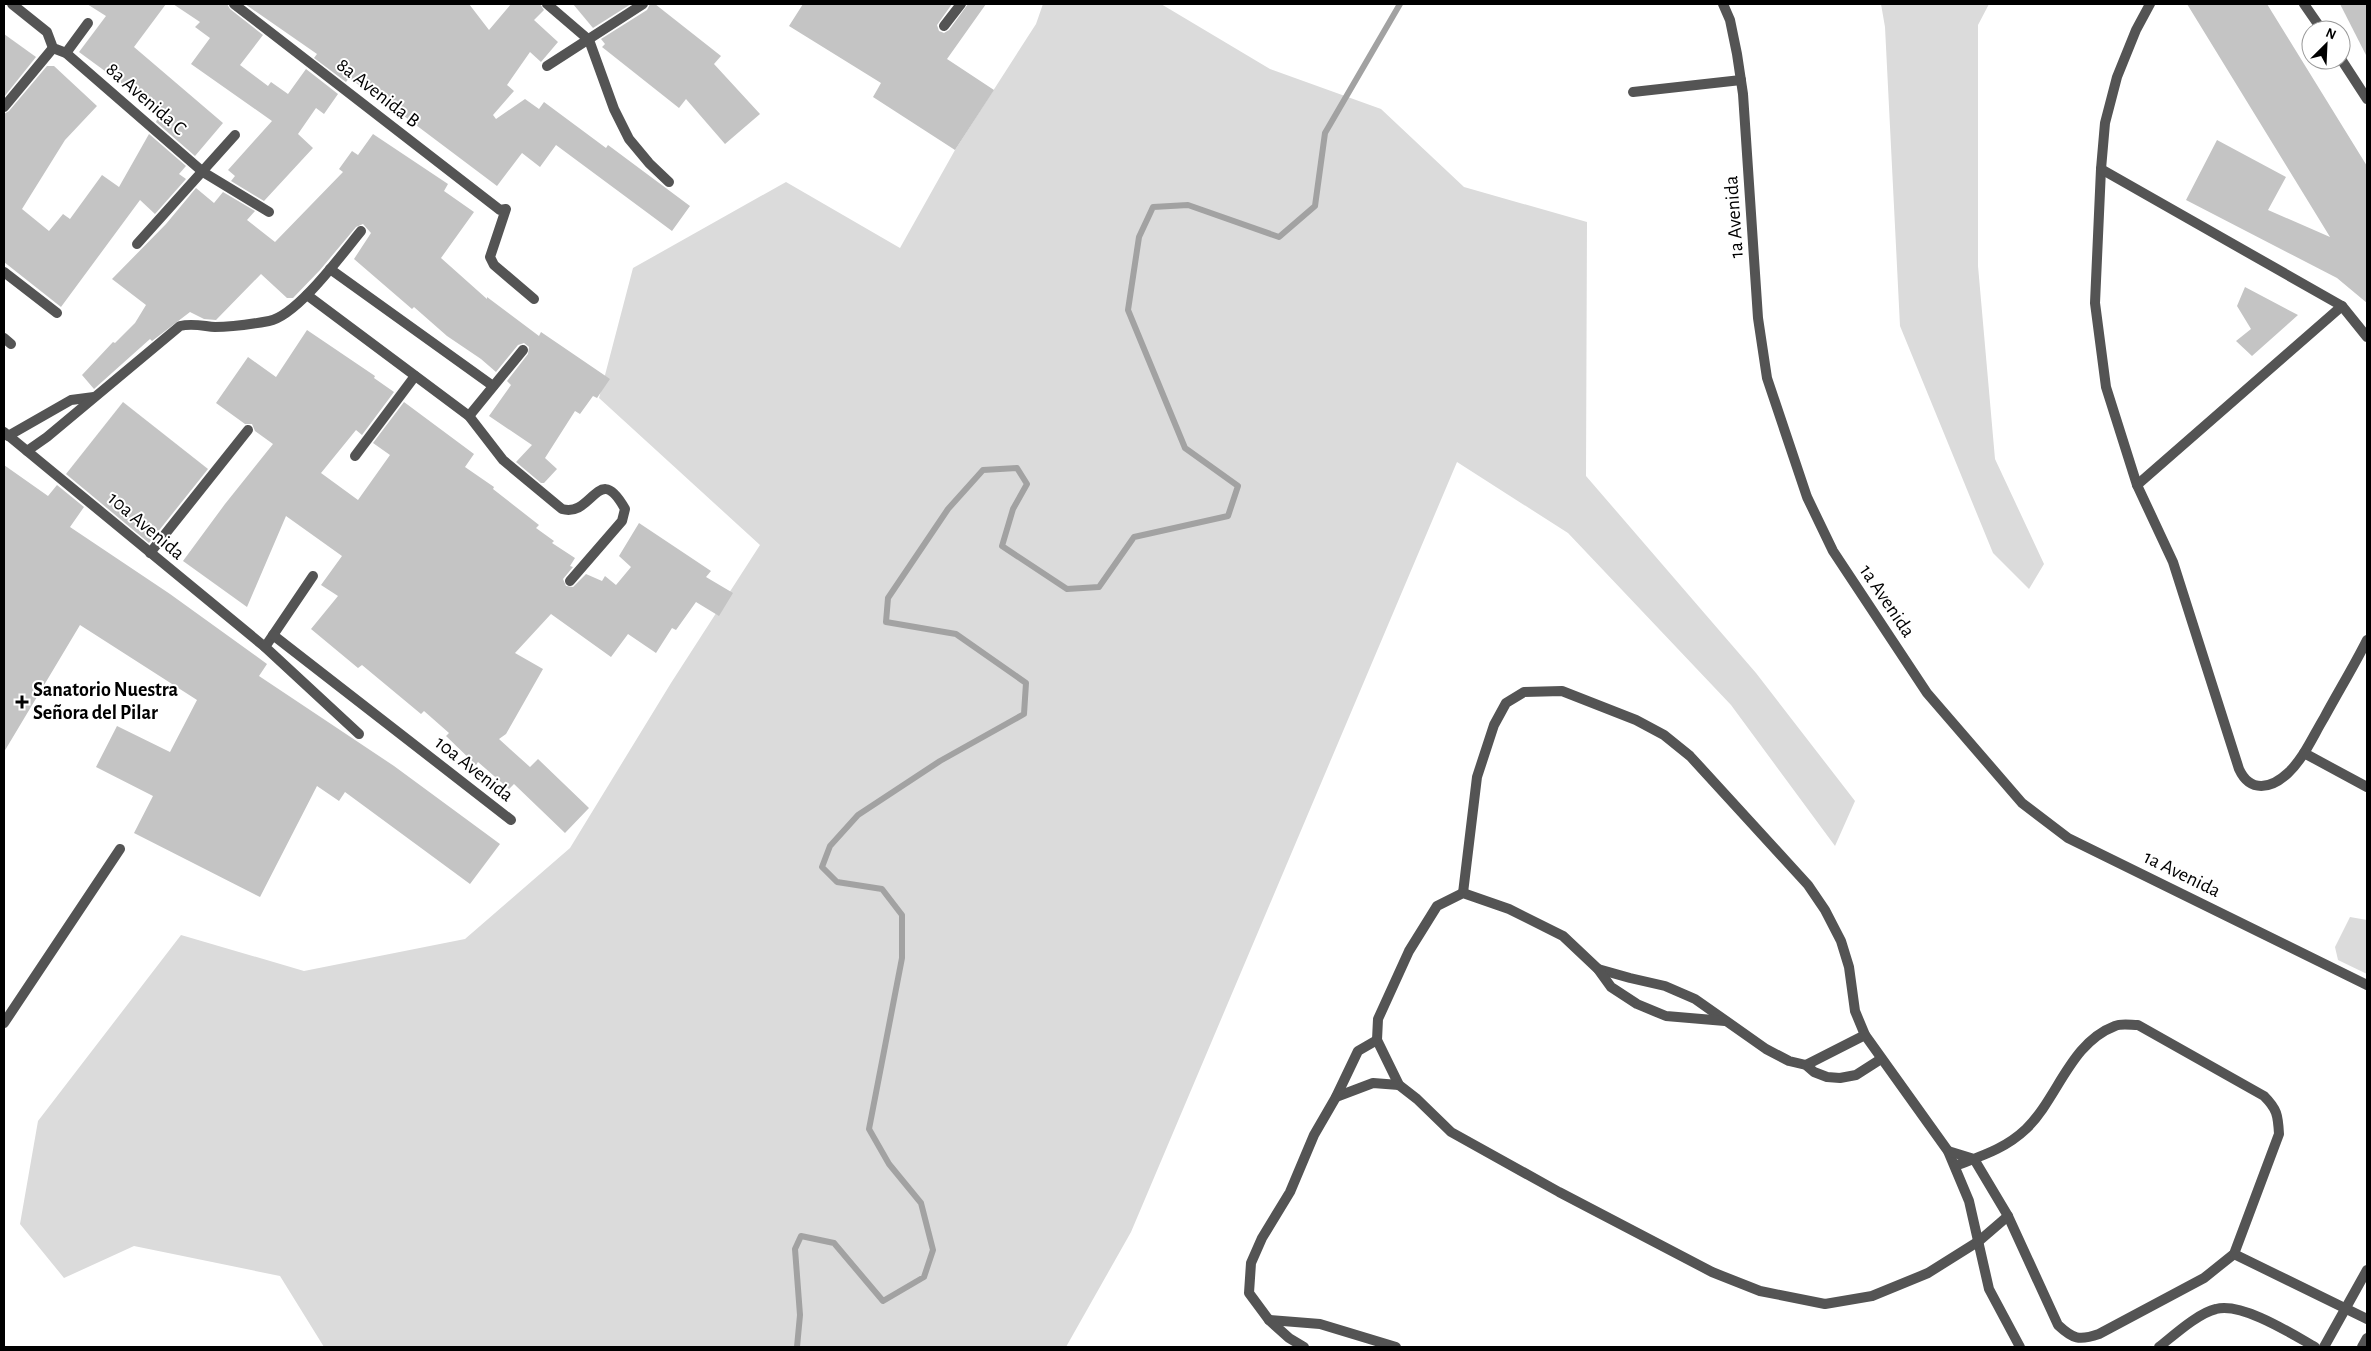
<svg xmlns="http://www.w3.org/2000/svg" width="2371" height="1351" font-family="'Alegreya Sans',sans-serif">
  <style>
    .green { fill: #dbdbdb }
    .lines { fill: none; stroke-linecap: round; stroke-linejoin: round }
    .stream { stroke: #a2a2a2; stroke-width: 6 }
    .building { fill: #c4c4c4 }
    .service { stroke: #545454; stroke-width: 10 }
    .minor { stroke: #545454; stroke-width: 10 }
    .poi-dot { fill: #000; stroke: #fff; stroke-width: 2 }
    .labels { text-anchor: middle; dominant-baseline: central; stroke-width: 4; stroke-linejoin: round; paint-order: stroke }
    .street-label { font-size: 20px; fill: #000; stroke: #fff }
    .poi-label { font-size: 20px; font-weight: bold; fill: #000; stroke: #fff; text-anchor: start }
  </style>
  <rect width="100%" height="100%" fill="#fff"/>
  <g class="green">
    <path d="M1043 4H1161L1270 69 1381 109 1464 187 1587 222 1586 476 1756 673 1855 801 1835 846 1731 705 1568 533 1457 462 1131 1232 1066 1347H324L280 1276 134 1246 64 1278 20 1224 38 1121 181 935 304 971 465 939 570 848 671 683 760 545 599 398 633 268 786 182 900 248 955 150 1036 24Z"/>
    <path d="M1881 4H1989L1978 25V266L1995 459 2044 564 2029 589 1993 553 1900 326 1885 27Z"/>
    <path d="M2350 917 2367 920V974L2338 960 2335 947Z"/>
  </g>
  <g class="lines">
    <path class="stream" d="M797 1347 800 1315 795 1249 801 1236 834 1243 883 1301 924 1277 933 1250 921 1203 889 1164 869 1129 902 958V915L882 889 837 882 822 867 830 846 858 815 940 761 1024 714 1026 683 956 634 886 622 888 598 948 509 983 470 1017 468 1027 484 1013 509 1002 546 1067 589 1099 587 1134 537 1228 516 1238 486 1185 448 1128 310 1139 237 1153 207 1188 205 1279 237 1315 206 1325 133 1400 4"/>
  </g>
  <g class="building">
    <path d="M87 4H166L134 47 223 123 195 156 156 122 159 115 152 109 154 107 79 52 106 16Z"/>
    <path d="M173 4H227L230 9 263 35 240 65 268 86 271 82 288 94 306 69 338 94 324 114 316 108 298 134 313 148 264 201 231 181 235 176 228 170 272 121 191 64 210 38 195 27 200 22Z"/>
    <path d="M245 4H469L489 30 511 4H540L544 10 534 20 558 42 541 62 530 52 507 85 514 91 493 115 496 119 525 99 539 109 544 102 606 148 608 145 690 206 672 231 556 145 540 167 522 153 497 186 388 104 387 105 349 78 346 82 314 58 317 54Z"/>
    <path d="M573 4H631L593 28Z"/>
    <path d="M650 4H655L721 56 714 64 760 114 725 144 686 99 679 108 602 47 605 44 601 39 647 10Z"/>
    <path d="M803 4H952L937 25 939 31 944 33 949 30 968 4H986L947 59 994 90 955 150 873 97 881 83 789 26Z"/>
    <path d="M2187 4H2267L2367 166V303L2337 278 2186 200 2217 140 2286 177 2268 210 2330 237Z"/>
    <path d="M2340 4H2367V57Z"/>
    <path d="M4 34 36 57 4 97Z"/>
    <path d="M47 66H54L97 106 65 140 22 209 49 231 63 214 70 219 102 175 119 187 149 134 186 166 179 174 186 179 155 214 140 200 61 307 4 262V114L9 111Z"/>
    <path d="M373 134 448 184 444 191 474 212 441 258 487 299V297L539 336 541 332 610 379 597 398 593 396 580 414 575 411 545 458 557 469 544 483H541L516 462 532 445 489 416 511 385 507 381 528 354 529 347 524 343 518 345 496 372 481 359 447 336 414 307 412 309 354 259 371 233 363 224 356 227 320 270 293 298H287L261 274 216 320 204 319 190 312 152 341 150 339 94 389 82 375 113 342 115 343 135 323 146 305 112 279 166 224 196 188 214 203 223 192 255 211 247 220 275 242 343 172 339 169 352 151 358 155Z"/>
    <path d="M2245 287 2298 315 2252 356 2236 341 2251 329 2237 306Z"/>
    <path d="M307 330 375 376 374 378 394 392 362 435 356 430 321 473 358 500 390 455 373 443 404 402 474 454 465 467 494 487 493 489 539 525 536 528 554 541 552 543 575 558 570 566 573 567 563 579 566 586 573 587 586 574 602 581 605 576 616 585 631 567 619 556 639 523 711 571 706 577 733 593 719 616 696 602 676 630 672 628 656 653 628 634 611 657 551 614 515 653 543 669 506 734 499 739 530 767 538 759 589 808 565 833 514 784 509 789 478 762 476 765 446 736 449 733 424 711 421 714 362 665 358 668 311 629 338 596 321 585 342 556 286 516 247 607 183 561 225 504 273 444 255 431 252 424H245L216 403 248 357 276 377Z"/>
    <path d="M123 402 208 469 149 543 66 474Z"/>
    <path d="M4 465 48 496 57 485 84 507 70 527 170 594 267 664 259 676 394 766 500 844 470 884 345 792 339 801 317 786 260 897 134 833 153 796 96 767 117 726 170 752 197 700 80 625 4 752Z"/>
  </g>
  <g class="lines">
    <g class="service">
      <path d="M4 272 57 313"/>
      <path d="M4 338 11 344"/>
      <path d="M150 553 248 430"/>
      <path d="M4 1023 120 849"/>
    </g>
    <g class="minor">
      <path d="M12 4 47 32 53 48 66 53 203 172 269 212"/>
      <path d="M234 4 500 210 506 209 490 257 494 265 534 299"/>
      <path d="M547 4 589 40 614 109 629 139 649 163 669 182"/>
      <path d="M1723 4 1730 20 1737 54 1743 94 1758 318 1767 378 1807 497 1833 551 1927 693 2022 803 2068 838 2367 985"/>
      <path d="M2150 4 2136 30 2117 77 2105 123 2101 169 2095 303 2106 387 2137 485 2173 562 2239 769C2250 793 2271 789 2288 773 2304 758 2313 736 2324 718 2338 692 2354 666 2367 640"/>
      <path d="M2304 4 2322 30"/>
      <path d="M944 26 961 4"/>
      <path d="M66 53 88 23"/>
      <path d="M2341 59 2367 99"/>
      <path d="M547 66 643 4"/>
      <path d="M1633 92 1741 80"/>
      <path d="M4 107 53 48"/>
      <path d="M2101 169 2342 306 2367 337"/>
      <path d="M137 244 235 135"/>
      <path d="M330 269 493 386"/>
      <path d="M307 295 469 416 503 460 562 509C593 518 598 460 625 509L622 521 570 581"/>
      <path d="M469 416 523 350"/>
      <path d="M4 432 265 647"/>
      <path d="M8 436 71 400 94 397"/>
      <path d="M27 451 47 437 180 326C192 323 203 326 215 327 232 327 252 324 269 321 297 316 342 254 361 231"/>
      <path d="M355 456 415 376"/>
      <path d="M2137 485 2342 306"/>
      <path d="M313 576 265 647 359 734"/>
      <path d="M273 635 511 820"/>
      <path d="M2304 753 2367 787"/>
      <path d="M1463 893 1477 777 1494 725 1506 703 1524 692 1562 691 1636 720 1664 735 1690 756 1808 885 1825 910 1841 941 1849 967 1855 1011 1865 1035 1948 1151 1969 1201 1989 1289 2020 1347"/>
      <path d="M1598 969 1630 978 1665 986 1695 999 1766 1049 1789 1061 1806 1065 1814 1072 1827 1077 1840 1078 1856 1075 1881 1059"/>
      <path d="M1725 1021 1666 1016 1637 1004 1611 987 1598 969 1563 936 1509 909 1463 893 1437 906 1409 951 1378 1019 1377 1040 1399 1085 1417 1099 1451 1132 1559 1192 1712 1272 1760 1291 1825 1304 1872 1296 1928 1273 1979 1241 2008 1216"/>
      <path d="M1806 1065 1865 1035"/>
      <path d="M1336 1097 1373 1083 1399 1085"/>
      <path d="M1948 1151 1974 1159 2008 1216 2058 1325C2073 1339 2079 1341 2099 1334L2204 1278 2234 1254 2279 1134C2278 1115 2277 1109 2264 1096L2138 1025C2131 1025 2121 1023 2115 1026 2070 1043 2058 1098 2026 1129 2005 1149 1981 1156 1955 1166"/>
      <path d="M2234 1254 2367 1319"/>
      <path d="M1269 1320 1320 1324 1396 1347"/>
      <path d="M1304 1347 1289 1338 1269 1320 1249 1293 1251 1263 1262 1238 1290 1192 1314 1135 1336 1097 1358 1051 1377 1040"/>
      <path d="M2159 1347C2173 1336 2198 1313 2216 1309 2242 1302 2292 1334 2315 1347"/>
      <path d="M2324 1347 2367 1270"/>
      <path d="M2362 1347 2367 1338"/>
    </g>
  </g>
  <path class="poi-dot" d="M19.5 694.5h5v5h5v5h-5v5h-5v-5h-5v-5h5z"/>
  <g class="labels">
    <g class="street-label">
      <text transform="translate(378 93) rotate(38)">8a Avenida B</text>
      <text transform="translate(146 99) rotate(41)">8a Avenida C</text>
      <text transform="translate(1734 217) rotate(-94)">1a Avenida</text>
      <text transform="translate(146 526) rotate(40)">10a Avenida</text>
      <text transform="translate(1887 601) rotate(56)">1a Avenida</text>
      <text transform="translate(474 769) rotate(38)">10a Avenida</text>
      <text transform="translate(2182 874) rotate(26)">1a Avenida</text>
    </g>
    <g class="poi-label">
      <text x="33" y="690">Sanatorio Nuestra<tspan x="33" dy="23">Señora del Pilar</tspan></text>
    </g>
  </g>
  <rect width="2371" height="1351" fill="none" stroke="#000000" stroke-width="10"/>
  <g transform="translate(2326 45) rotate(24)"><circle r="24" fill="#ffffff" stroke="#999999"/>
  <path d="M0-4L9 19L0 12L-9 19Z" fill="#000000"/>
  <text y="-8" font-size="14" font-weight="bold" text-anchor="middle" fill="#000000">N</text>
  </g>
</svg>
